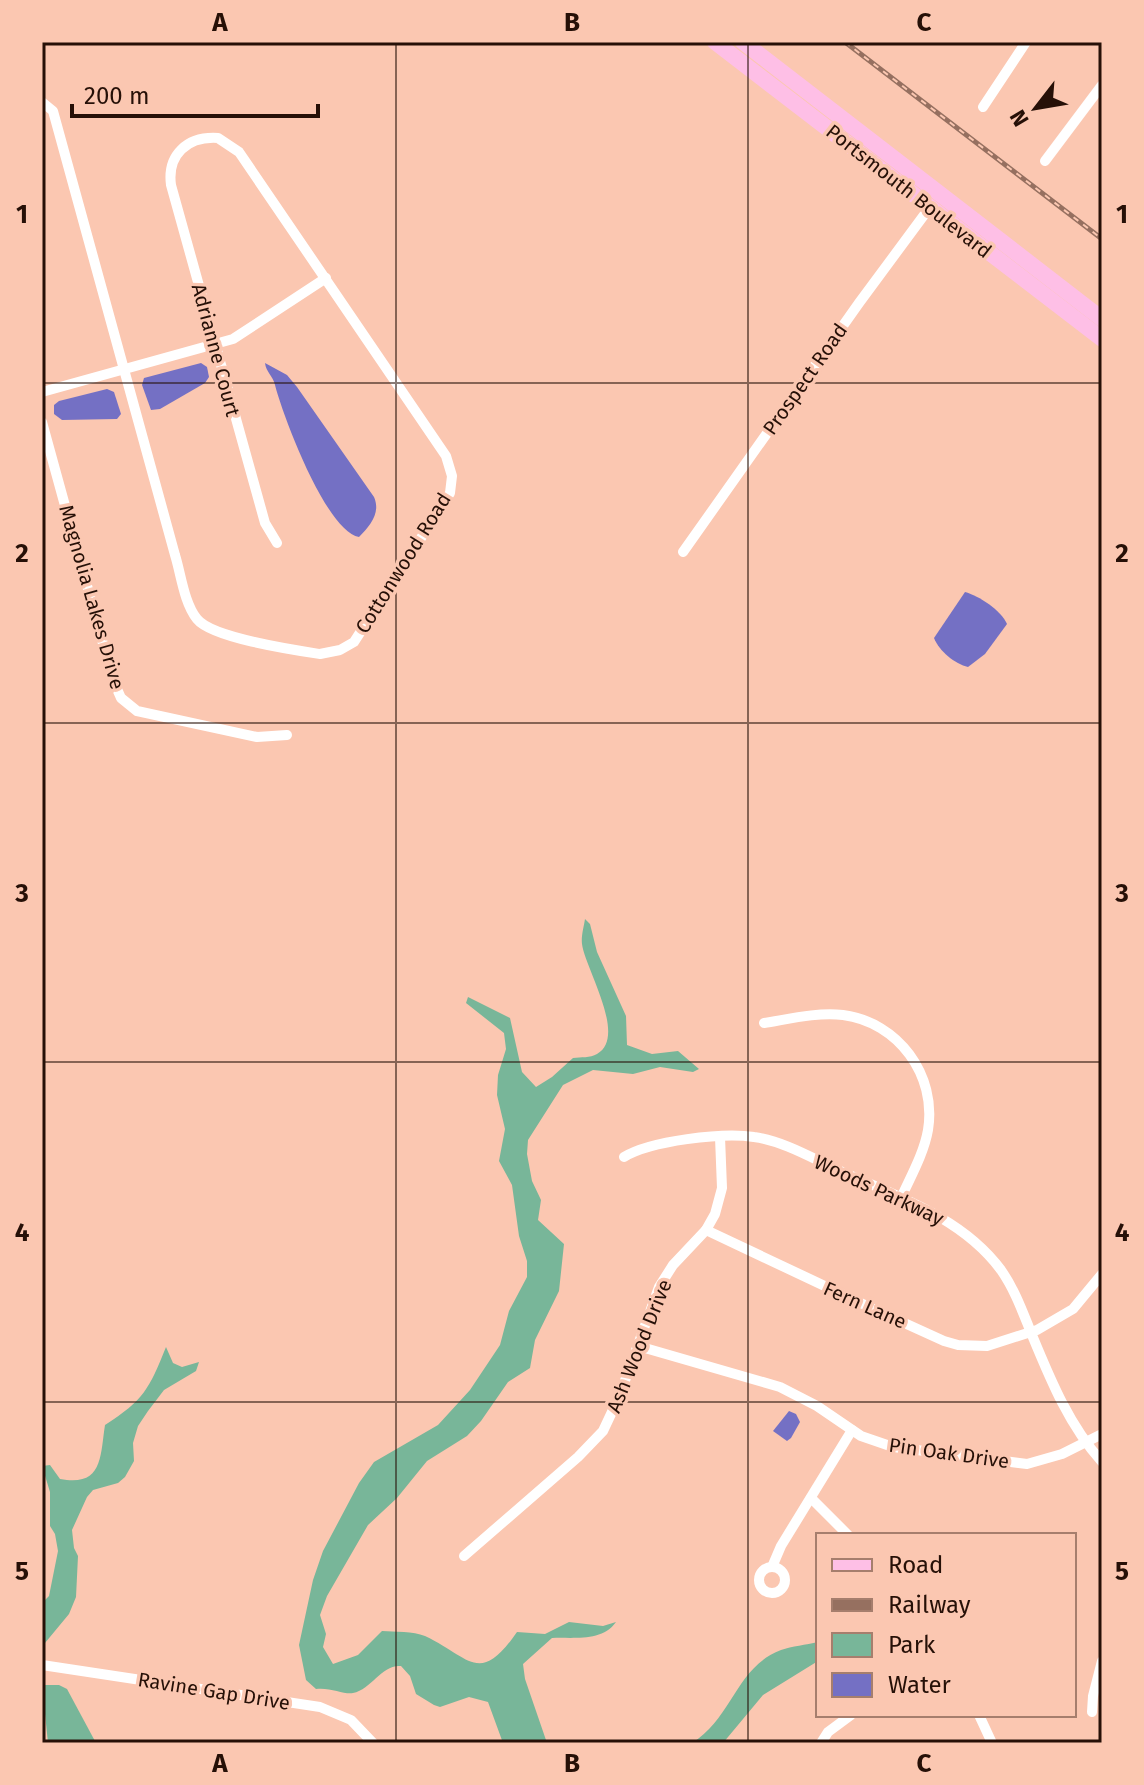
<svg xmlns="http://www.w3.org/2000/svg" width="1144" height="1785" font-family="'Fira Sans',sans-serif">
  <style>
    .green { fill: #78b699 }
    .water { fill: #7470c4 }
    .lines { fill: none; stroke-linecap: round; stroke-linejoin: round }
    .minor { stroke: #fff; stroke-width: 10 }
    .primary { stroke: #febfe6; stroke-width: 16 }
    .rail-casing { stroke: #967060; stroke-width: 5 }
    .rail { stroke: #fbc7b1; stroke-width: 2; stroke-dasharray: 6; stroke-linecap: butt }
    .grid { fill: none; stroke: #261007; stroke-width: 2; stroke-opacity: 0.55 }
    .labels { text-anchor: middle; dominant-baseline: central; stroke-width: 7; stroke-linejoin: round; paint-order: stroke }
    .street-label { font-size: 20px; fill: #261007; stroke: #fbc7b1 }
    .neatline { fill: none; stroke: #261007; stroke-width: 3 }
    .grid-label { font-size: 26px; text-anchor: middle; font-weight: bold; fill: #261007 }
  </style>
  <rect width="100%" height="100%" fill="#fbc7b1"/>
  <g class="green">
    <path d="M585 919 590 924 597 952 626 1016 627 1045 652 1054 678 1051 699 1069 693 1072 660 1067 633 1074 593 1070 563 1085 528 1140 527 1154 532 1181 541 1200 538 1220 564 1244 559 1291 535 1340 530 1368 508 1382 481 1421 467 1436 427 1461 397 1498 368 1525 327 1596 320 1615 326 1634 323 1647 333 1664 358 1655 382 1631C395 1632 413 1631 425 1636 470 1657 479 1687 517 1632L545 1634 569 1622 603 1626 616 1622C602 1642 574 1637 552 1638L523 1664 525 1679 547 1743H503L488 1702 469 1697 440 1707 434 1705 416 1694 410 1676 401 1666C382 1664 372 1689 353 1693 345 1695 330 1687 316 1689L306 1680 299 1645 313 1580 323 1551 359 1483 374 1462 438 1425 470 1390 500 1345 509 1311 527 1277V1261L519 1236 512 1185 499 1161 505 1129 497 1095 498 1075 506 1049 504 1033 466 1003 468 997 510 1018 522 1072 536 1087 552 1077 573 1058C581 1057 590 1058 597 1054 628 1037 585 968 582 944 581 936 584 926 585 919Z"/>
    <path d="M166 1347 173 1363 182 1367 199 1362 196 1371 164 1390 148 1411 138 1426 133 1443 134 1461 125 1477 118 1483 93 1490 87 1497 72 1530 74 1548 78 1556 76 1597 69 1614 45 1643H42V1603L49 1596 58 1551 55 1534 50 1526V1492L42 1466 50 1465 60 1479C103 1487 100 1457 105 1425 144 1400 149 1389 166 1347Z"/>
    <path d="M818 1642V1661L763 1695 723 1743H692C733 1717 736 1667 781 1650 792 1646 806 1645 818 1642Z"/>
    <path d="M42 1685H59L67 1689 96 1743H48Z"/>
  </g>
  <g class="water">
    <path d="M201 363 207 367 209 377 205 383 160 409 151 410 142 385 144 378Z"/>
    <path d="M265 363 287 375 297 387 374 497C381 513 370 526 359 537 326 531 283 416 275 385 273 376 266 372 265 363Z"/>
    <path d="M107 389 114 392 121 414 117 419 62 420 54 414V405L59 401Z"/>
    <path d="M965 592C979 596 1001 610 1007 624L985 654 968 667C955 664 939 651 934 638Z"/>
    <path d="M789 1411 796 1414 800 1422 791 1438 787 1441 773 1431Z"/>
  </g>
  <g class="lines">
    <g class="minor">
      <path d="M42 102 53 111 175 555C181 574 184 603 197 619 212 638 294 650 320 654L340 650 354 642 450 493 452 476 446 456 239 152 218 138C187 136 167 155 171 185L265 523 277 543"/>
      <path d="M983 107 1026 42"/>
      <path d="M1045 161 1102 85"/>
      <path d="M42 392 233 339 326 278"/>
      <path d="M42 422 113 680 121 698 137 711 257 737 287 735"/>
      <path d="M683 552 859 303 930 207"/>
      <path d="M764 1023C789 1019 817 1012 843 1015 898 1022 937 1075 928 1130 924 1153 911 1176 901 1198"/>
      <path d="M624 1157C650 1141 723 1132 754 1137 783 1141 812 1158 838 1170 896 1196 962 1217 1001 1270 1015 1290 1023 1313 1032 1335 1051 1381 1069 1425 1102 1462"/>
      <path d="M706 1230 867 1306 944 1341 958 1345 987 1346 1037 1330 1073 1309 1102 1274"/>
      <path d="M638 1346 780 1387 817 1406 861 1436 893 1447 1027 1464 1062 1454 1102 1434"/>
      <path d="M811 1498 848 1535"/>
      <path d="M464 1556 578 1457 603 1431 619 1397 659 1287 673 1265 706 1230 715 1214 722 1188 720 1137"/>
      <circle cx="772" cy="1580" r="13"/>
      <path d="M772 1567 781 1546 852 1430"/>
      <path d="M42 1665 320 1707 351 1720 373 1743"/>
      <path d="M1092 1712 1093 1696 1102 1661"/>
      <path d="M979 1715 992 1743"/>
      <path d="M821 1743 828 1732 851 1715"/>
    </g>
    <g class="primary">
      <path d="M715 42 1102 339"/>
      <path d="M743 42 1102 319"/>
    </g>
    <g class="rail-casing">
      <path id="rail" d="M845 42 1102 239"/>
    </g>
    <use href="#rail" class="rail"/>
  </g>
  <path class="grid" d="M396 42V1743M748 42V1743M42 383H1102M42 723H1102M42 1062H1102M42 1402H1102"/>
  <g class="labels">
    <g class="street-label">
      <text transform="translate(909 191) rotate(38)">Portsmouth Boulevard</text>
      <text transform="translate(216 350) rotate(75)">Adrianne Court</text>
      <text transform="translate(805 379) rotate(-55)">Prospect Road</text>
      <text transform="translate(403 563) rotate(-58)">Cottonwood Road</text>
      <text transform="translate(92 597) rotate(74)">Magnolia Lakes Drive</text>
      <text transform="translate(879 1190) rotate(25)">Woods Parkway</text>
      <text transform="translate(865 1305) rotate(24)">Fern Lane</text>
      <text transform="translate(639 1346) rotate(-68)">Ash Wood Drive</text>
      <text transform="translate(949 1453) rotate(8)">Pin Oak Drive</text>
      <text transform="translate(214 1691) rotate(9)">Ravine Gap Drive</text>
    </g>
  </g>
  <rect width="1144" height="1785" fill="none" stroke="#fbc7b1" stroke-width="88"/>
  <rect x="816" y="1533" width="260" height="184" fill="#fbc7b1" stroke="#a67e6d" stroke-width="2"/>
  <rect x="832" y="1559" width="40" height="12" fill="#febfe6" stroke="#a67e6d" stroke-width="2"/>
  <text x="888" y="1573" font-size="24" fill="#261007">Road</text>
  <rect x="832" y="1599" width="40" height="12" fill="#967060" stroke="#a67e6d" stroke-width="2"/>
  <text x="888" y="1613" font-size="24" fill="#261007">Railway</text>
  <rect x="832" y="1633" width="40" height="24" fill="#78b699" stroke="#a67e6d" stroke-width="2"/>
  <text x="888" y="1653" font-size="24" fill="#261007">Park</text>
  <rect x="832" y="1673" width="40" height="24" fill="#7470c4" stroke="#a67e6d" stroke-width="2"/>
  <text x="888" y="1693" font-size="24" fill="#261007">Water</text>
  <g transform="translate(1036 108) rotate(239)" stroke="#fbc7b1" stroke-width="6" paint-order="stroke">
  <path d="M0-6L14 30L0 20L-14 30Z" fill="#261007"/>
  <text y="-12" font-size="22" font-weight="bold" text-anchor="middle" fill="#261007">N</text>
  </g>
  <path d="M72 104v12h246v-12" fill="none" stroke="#261007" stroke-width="4"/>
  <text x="84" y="104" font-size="24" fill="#261007" stroke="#fbc7b1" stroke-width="6" paint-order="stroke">200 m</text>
  <rect x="44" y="44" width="1056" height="1697" class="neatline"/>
  <g class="grid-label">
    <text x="220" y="31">A</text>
    <text x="572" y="31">B</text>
    <text x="924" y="31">C</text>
    <text x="22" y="223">1</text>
    <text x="1122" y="223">1</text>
    <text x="22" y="562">2</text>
    <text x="1122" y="562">2</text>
    <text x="22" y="902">3</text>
    <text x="1122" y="902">3</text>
    <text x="22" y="1241">4</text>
    <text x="1122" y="1241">4</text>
    <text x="22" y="1580">5</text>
    <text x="1122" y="1580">5</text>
    <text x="220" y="1772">A</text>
    <text x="572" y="1772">B</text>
    <text x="924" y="1772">C</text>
  </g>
</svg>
